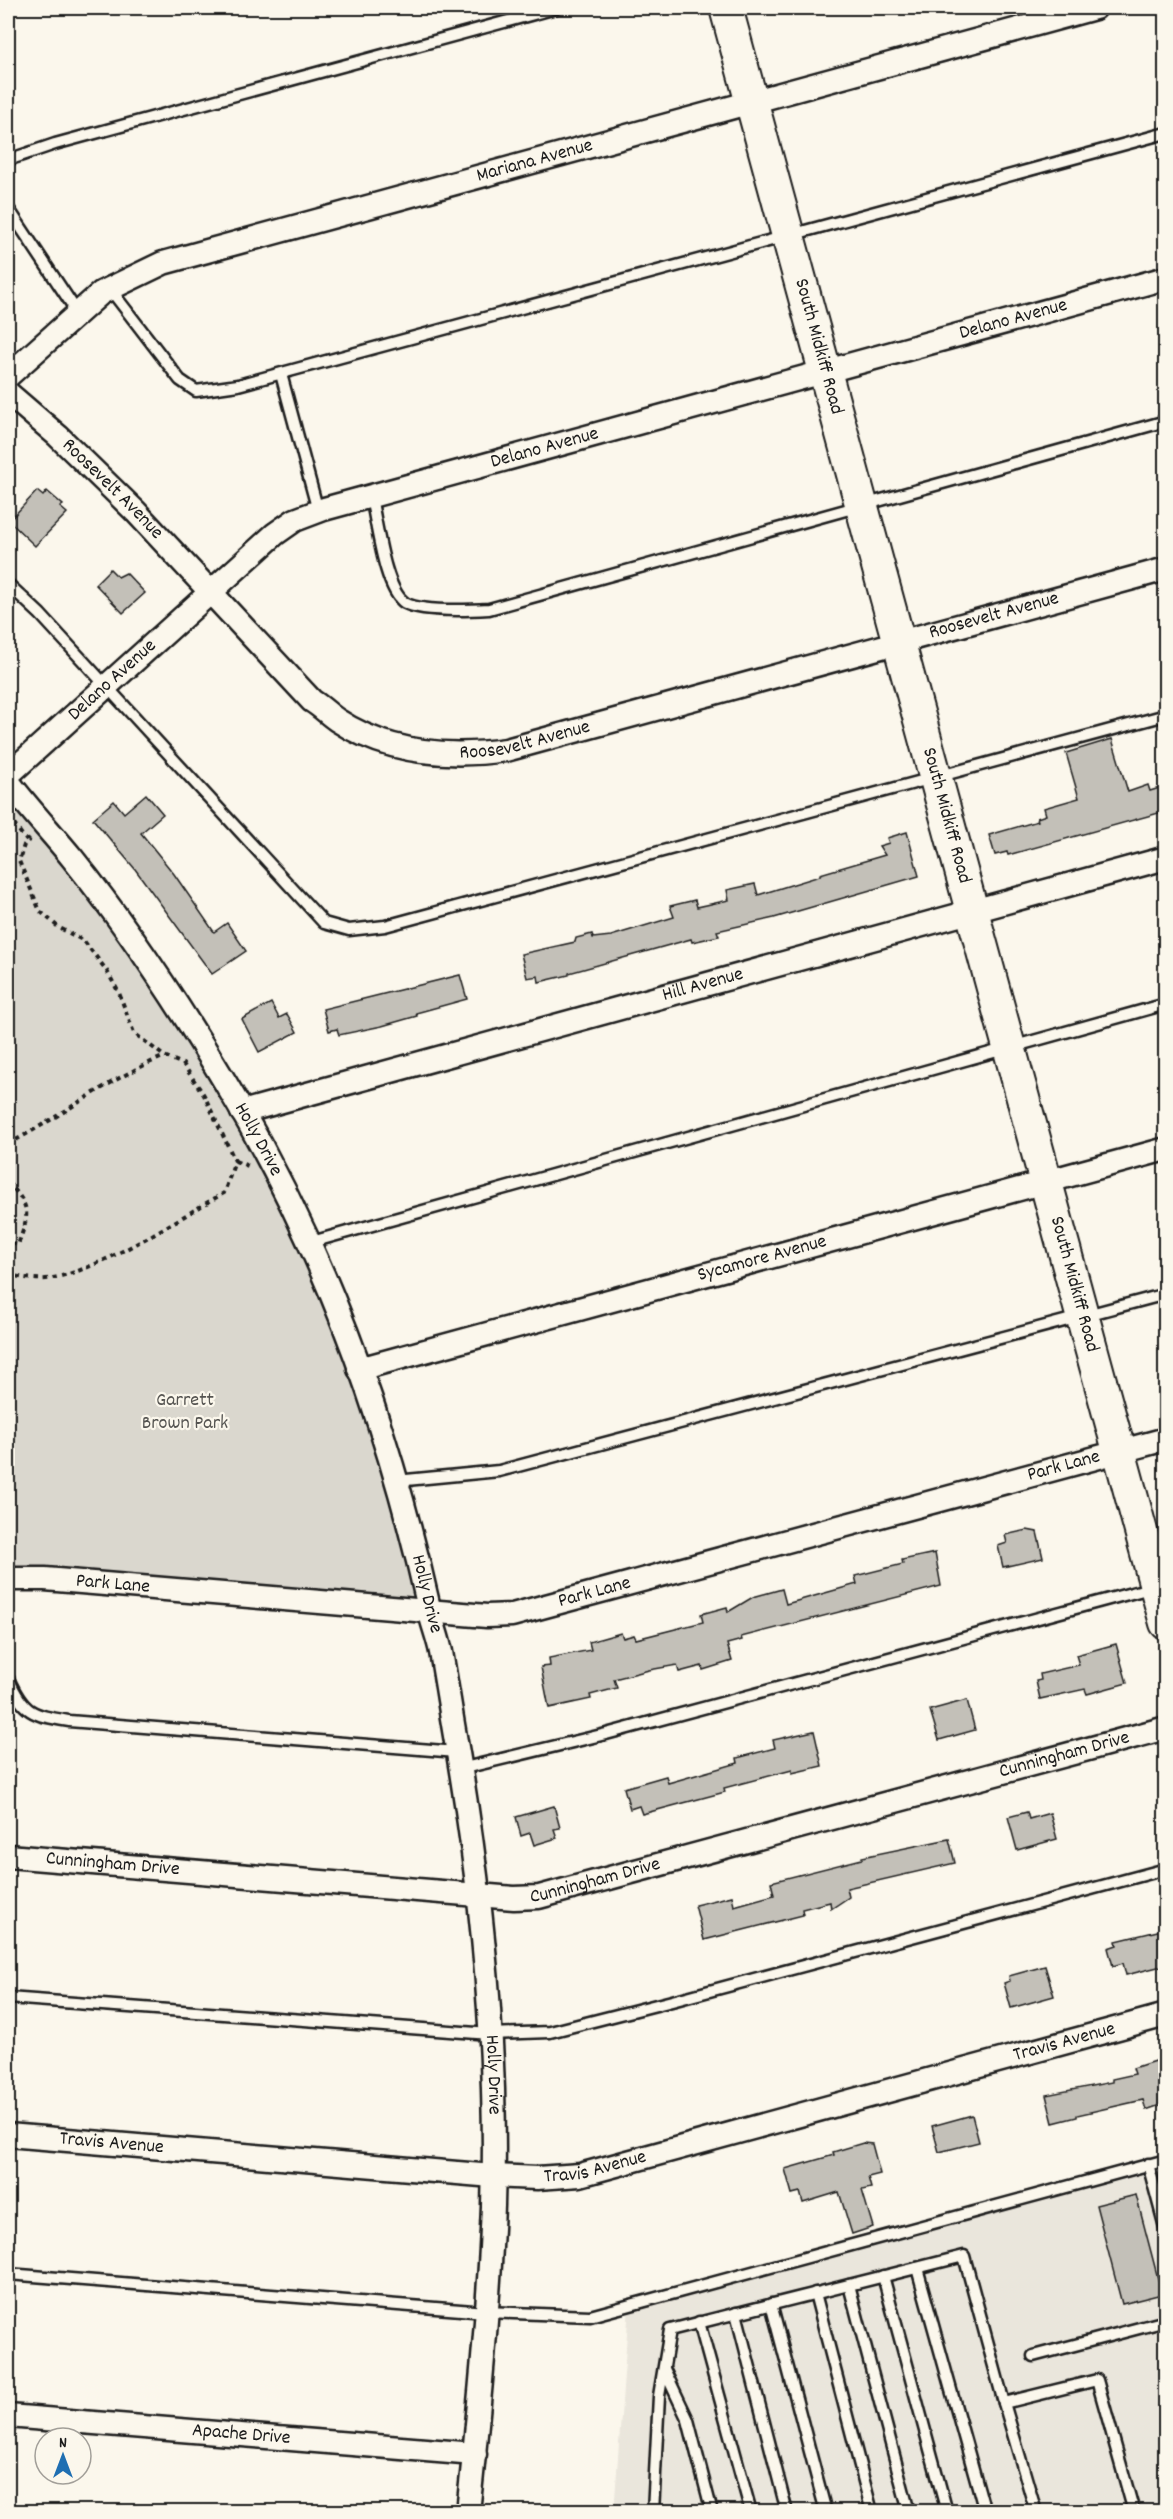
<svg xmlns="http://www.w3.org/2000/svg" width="1173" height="2519" font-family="Dekko,sans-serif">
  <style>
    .built { fill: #eae6dc }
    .green { fill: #dad7ce; stroke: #7b7a75; stroke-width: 1.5 }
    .building { fill: #c3c0b8; stroke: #1c1c1c; stroke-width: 1.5 }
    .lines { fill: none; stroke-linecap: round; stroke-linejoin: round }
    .lane-casing { stroke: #1c1c1c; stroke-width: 15 }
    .street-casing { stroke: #1c1c1c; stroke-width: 27 }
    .secondary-casing { stroke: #1c1c1c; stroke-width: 36 }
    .path { stroke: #1c1c1c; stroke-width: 4; stroke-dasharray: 4.5 4.5; stroke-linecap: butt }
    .lane { stroke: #fbf7ec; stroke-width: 10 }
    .street { stroke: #fbf7ec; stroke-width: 22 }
    .secondary { stroke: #fbf7ec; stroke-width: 32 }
    .labels { text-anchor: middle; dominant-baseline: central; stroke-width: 4.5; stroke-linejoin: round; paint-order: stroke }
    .street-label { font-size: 20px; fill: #1c1c1c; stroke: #fbf7ec }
    .park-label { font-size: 20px; fill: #555451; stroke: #fbf7ec }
  </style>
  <rect width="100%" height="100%" fill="#fbf7ec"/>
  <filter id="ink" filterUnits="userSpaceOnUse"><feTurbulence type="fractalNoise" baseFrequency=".0167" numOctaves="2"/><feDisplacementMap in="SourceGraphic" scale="12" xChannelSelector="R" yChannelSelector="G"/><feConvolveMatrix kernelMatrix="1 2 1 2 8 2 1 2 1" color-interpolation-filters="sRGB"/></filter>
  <g filter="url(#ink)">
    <path class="built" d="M1165 2159V2511L614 2512 629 2306Z"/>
    <path class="green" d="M8 781 132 940 318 1265 430 1611 8 1580Z"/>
    <g class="building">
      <path d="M37 491 43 496 47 491 63 505 60 507 67 513 35 546 9 521Z"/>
      <path d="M110 569 118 577 126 573 145 593 123 613 95 584Z"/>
      <path d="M1112 739 1128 792 1148 785 1150 791 1166 786V811L1008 855 1007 852 995 855 989 835 1038 821 1037 818 1046 815 1044 808 1079 798 1066 753Z"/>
      <path d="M146 794 163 814 141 833 174 874 214 932 227 923 246 951 212 974 135 869 93 819 114 801 124 813Z"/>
      <path d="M907 832 919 876 774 918 717 931 719 936 692 942 691 939 569 973V975L539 982 538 976 527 978 521 954 575 942 576 938 592 934 593 938 611 936 674 917 670 906 695 900 697 907 729 900 727 890 755 884 758 895 820 876V874L885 855 879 846 889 843 887 838Z"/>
      <path d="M460 975 467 999 416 1013 417 1016 382 1026 339 1035 337 1029 329 1031 323 1009Z"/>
      <path d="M271 1003 279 1018 287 1014 297 1032 259 1052 242 1019Z"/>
      <path d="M1027 1530 1037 1532 1043 1558 1003 1567 998 1546 1007 1543 1005 1535Z"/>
      <path d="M935 1553 941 1586 741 1637 742 1640 727 1644 732 1661 703 1670 702 1666 679 1672 677 1665 649 1670 614 1679 617 1688 590 1695 591 1699 549 1708 541 1667 550 1666 549 1658 591 1650 589 1642 621 1633 623 1638 634 1635 636 1639 703 1622 701 1614 727 1607 728 1612 753 1597 782 1589 786 1604 857 1584 855 1576 903 1564 902 1560Z"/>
      <path d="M1116 1644 1127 1683 1087 1694 1085 1689 1040 1699 1036 1681 1041 1680 1040 1674 1079 1665 1076 1655Z"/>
      <path d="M967 1700 975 1730 939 1740 930 1710Z"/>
      <path d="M814 1731 822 1766 792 1773V1770L724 1788 725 1792 642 1814 639 1806 630 1809 624 1788 666 1776 668 1783 738 1763 737 1758 775 1748 773 1740Z"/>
      <path d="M554 1806 560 1828 554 1829 557 1838 534 1845 530 1833 521 1836 516 1817Z"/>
      <path d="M1027 1812 1029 1819 1050 1813 1057 1839 1017 1850 1008 1817Z"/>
      <path d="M949 1839 955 1863 847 1888 849 1897 831 1909 830 1902 802 1909 803 1915 704 1940 695 1905 732 1896 734 1906 774 1895 771 1882 862 1859V1857Z"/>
      <path d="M1166 1929V1965L1126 1975 1123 1963 1113 1966 1108 1948 1117 1945 1116 1941Z"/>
      <path d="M1045 1966 1054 1996 1011 2008 1004 1983 1010 1981 1009 1976Z"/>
      <path d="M1161 2059 1163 2064 1166 2063V2103L1146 2110 1143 2100 1077 2115V2117L1053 2123 1046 2095 1112 2082V2079L1135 2074 1133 2068Z"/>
      <path d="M972 2115 979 2142 939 2152 932 2126Z"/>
      <path d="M863 2143 872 2144 880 2174 868 2177 871 2188 862 2190 873 2227 852 2234 839 2192 803 2203 800 2192 792 2194 785 2169 834 2155 833 2152Z"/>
      <path d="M1136 2195 1162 2294 1122 2304 1096 2205Z"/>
    </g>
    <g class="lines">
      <g class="lane-casing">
        <g id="lane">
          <path d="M8 160 55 144 556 8"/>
          <path d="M8 208 77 312"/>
          <path d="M110 289 180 380 196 391 238 385 1166 133"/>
          <path d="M281 374 318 511"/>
          <path d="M371 498C377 522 384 589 405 603 421 612 470 610 489 609L1166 421"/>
          <path d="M8 584 40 614 324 923 349 930 385 926 1166 715"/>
          <path d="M308 1243 1166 1004"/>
          <path d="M396 1481 499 1471 1166 1294"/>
          <path d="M8 1678C24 1714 32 1715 69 1721L457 1752"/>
          <path d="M460 1769 606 1734 1154 1587"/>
          <path d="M8 1998 490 2034 550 2032 672 2001 1166 1869"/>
          <path d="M1148 2164 1166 2231"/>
          <path d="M917 2268 985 2512"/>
          <path d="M8 2274 486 2312 590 2316 1166 2160"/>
          <path d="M883 2276 947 2512"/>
          <path d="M849 2285 909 2512"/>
          <path d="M815 2293 872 2512"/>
          <path d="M771 2304 826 2512"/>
          <path d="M736 2313 787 2512"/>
          <path d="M699 2322 751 2512"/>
          <path d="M1033 2356 1166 2321"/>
          <path d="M664 2369 688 2420 712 2512"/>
          <path d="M1004 2403 1036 2512"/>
          <path d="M653 2512 659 2396 670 2330 964 2256 1004 2403 1097 2380 1134 2512"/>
        </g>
      </g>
      <g class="street-casing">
        <g id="street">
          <path id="s1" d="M8 376 101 293 163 263 1095 8"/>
          <path id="s2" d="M8 393 58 436 136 512 312 701C322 707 328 714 337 720 387 753 448 758 506 750L1166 569"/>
          <path id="s3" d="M8 775 275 534 295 520 324 509 1166 278"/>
          <path id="s4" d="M8 781C28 808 52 833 73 859 129 929 179 1005 225 1082 322 1243 388 1424 429 1608 432 1623 438 1637 441 1652 447 1686 452 1720 458 1753 483 1902 498 2055 493 2206 489 2308 479 2410 468 2512"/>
          <path id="s5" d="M242 1112 1166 858"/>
          <path id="s6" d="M359 1369 1166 1149"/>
          <path id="s7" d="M8 1579H45L487 1616 512 1615 1166 1439"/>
          <path id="s8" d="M8 1856 514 1898 539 1897 1166 1728"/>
          <path id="s9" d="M8 2135 493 2176 537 2178 580 2175 1166 2015"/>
          <path id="s10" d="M8 2416 475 2454"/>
        </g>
      </g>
      <g class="secondary-casing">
        <g id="secondary">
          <path id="s11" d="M726 8 1166 1623"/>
        </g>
      </g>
      <g class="path">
        <path d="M8 817 27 841"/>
        <path d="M8 1144C61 1117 108 1079 163 1057"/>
        <path d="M235 1161 248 1166"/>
        <path d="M8 1182C32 1209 29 1213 18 1245L8 1242"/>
        <path d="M8 1274C20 1278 40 1281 53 1278 107 1267 175 1220 224 1193L235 1161 204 1095 183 1064 164 1056 134 1033 119 993 107 971 84 941 58 927 40 911 19 861 24 845 30 839"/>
      </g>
      <use href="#lane" class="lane"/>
      <use href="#street" class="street"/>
      <use href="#secondary" class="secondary"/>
    </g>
  </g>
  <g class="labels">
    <g class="street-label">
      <text stroke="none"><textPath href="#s1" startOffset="579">Mariana Avenue</textPath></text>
      <text stroke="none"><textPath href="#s3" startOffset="1130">Delano Avenue</textPath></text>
      <text stroke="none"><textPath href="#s11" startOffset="351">South Midkiff Road</textPath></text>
      <text stroke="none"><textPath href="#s3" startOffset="644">Delano Avenue</textPath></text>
      <text stroke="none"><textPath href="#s2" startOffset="142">Roosevelt Avenue</textPath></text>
      <text stroke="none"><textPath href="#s2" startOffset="1146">Roosevelt Avenue</textPath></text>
      <text stroke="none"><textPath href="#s3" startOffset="141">Delano Avenue</textPath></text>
      <text stroke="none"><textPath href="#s2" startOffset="660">Roosevelt Avenue</textPath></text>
      <text stroke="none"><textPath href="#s11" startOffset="837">South Midkiff Road</textPath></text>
      <text stroke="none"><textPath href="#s5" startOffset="478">Hill Avenue</textPath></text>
      <text stroke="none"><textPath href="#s4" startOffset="438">Holly Drive</textPath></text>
      <text stroke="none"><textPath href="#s6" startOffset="418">Sycamore Avenue</textPath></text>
      <text stroke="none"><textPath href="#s11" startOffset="1323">South Midkiff Road</textPath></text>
      <text stroke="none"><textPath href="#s7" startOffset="1077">Park Lane</textPath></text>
      <text stroke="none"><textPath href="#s7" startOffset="105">Park Lane</textPath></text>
      <text stroke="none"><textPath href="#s4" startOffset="924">Holly Drive</textPath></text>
      <text stroke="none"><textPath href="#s7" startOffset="591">Park Lane</textPath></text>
      <text stroke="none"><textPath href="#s8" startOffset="1077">Cunningham Drive</textPath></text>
      <text stroke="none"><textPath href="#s8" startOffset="105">Cunningham Drive</textPath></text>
      <text stroke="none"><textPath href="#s8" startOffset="591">Cunningham Drive</textPath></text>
      <text stroke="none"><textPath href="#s9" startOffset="1076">Travis Avenue</textPath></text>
      <text stroke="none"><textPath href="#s4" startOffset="1410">Holly Drive</textPath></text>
      <text stroke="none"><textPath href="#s9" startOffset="104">Travis Avenue</textPath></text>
      <text stroke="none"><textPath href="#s9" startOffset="590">Travis Avenue</textPath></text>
      <text stroke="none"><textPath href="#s10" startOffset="234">Apache Drive</textPath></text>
    </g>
    <g class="park-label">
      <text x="185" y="1401">Garrett<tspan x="185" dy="23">Brown Park</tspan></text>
    </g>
  </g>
  <rect width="1173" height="2519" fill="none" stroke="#fbf7ec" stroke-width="30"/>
  <rect x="15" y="15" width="1143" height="2489" fill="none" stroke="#1c1c1c" stroke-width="2" filter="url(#ink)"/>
  <g transform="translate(63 2456)"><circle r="28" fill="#fbf7ec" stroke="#a29f99" stroke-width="1.5"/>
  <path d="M0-4.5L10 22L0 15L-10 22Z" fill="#1f6fb2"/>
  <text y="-9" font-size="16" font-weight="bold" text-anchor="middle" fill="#1c1c1c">N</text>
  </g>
</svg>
